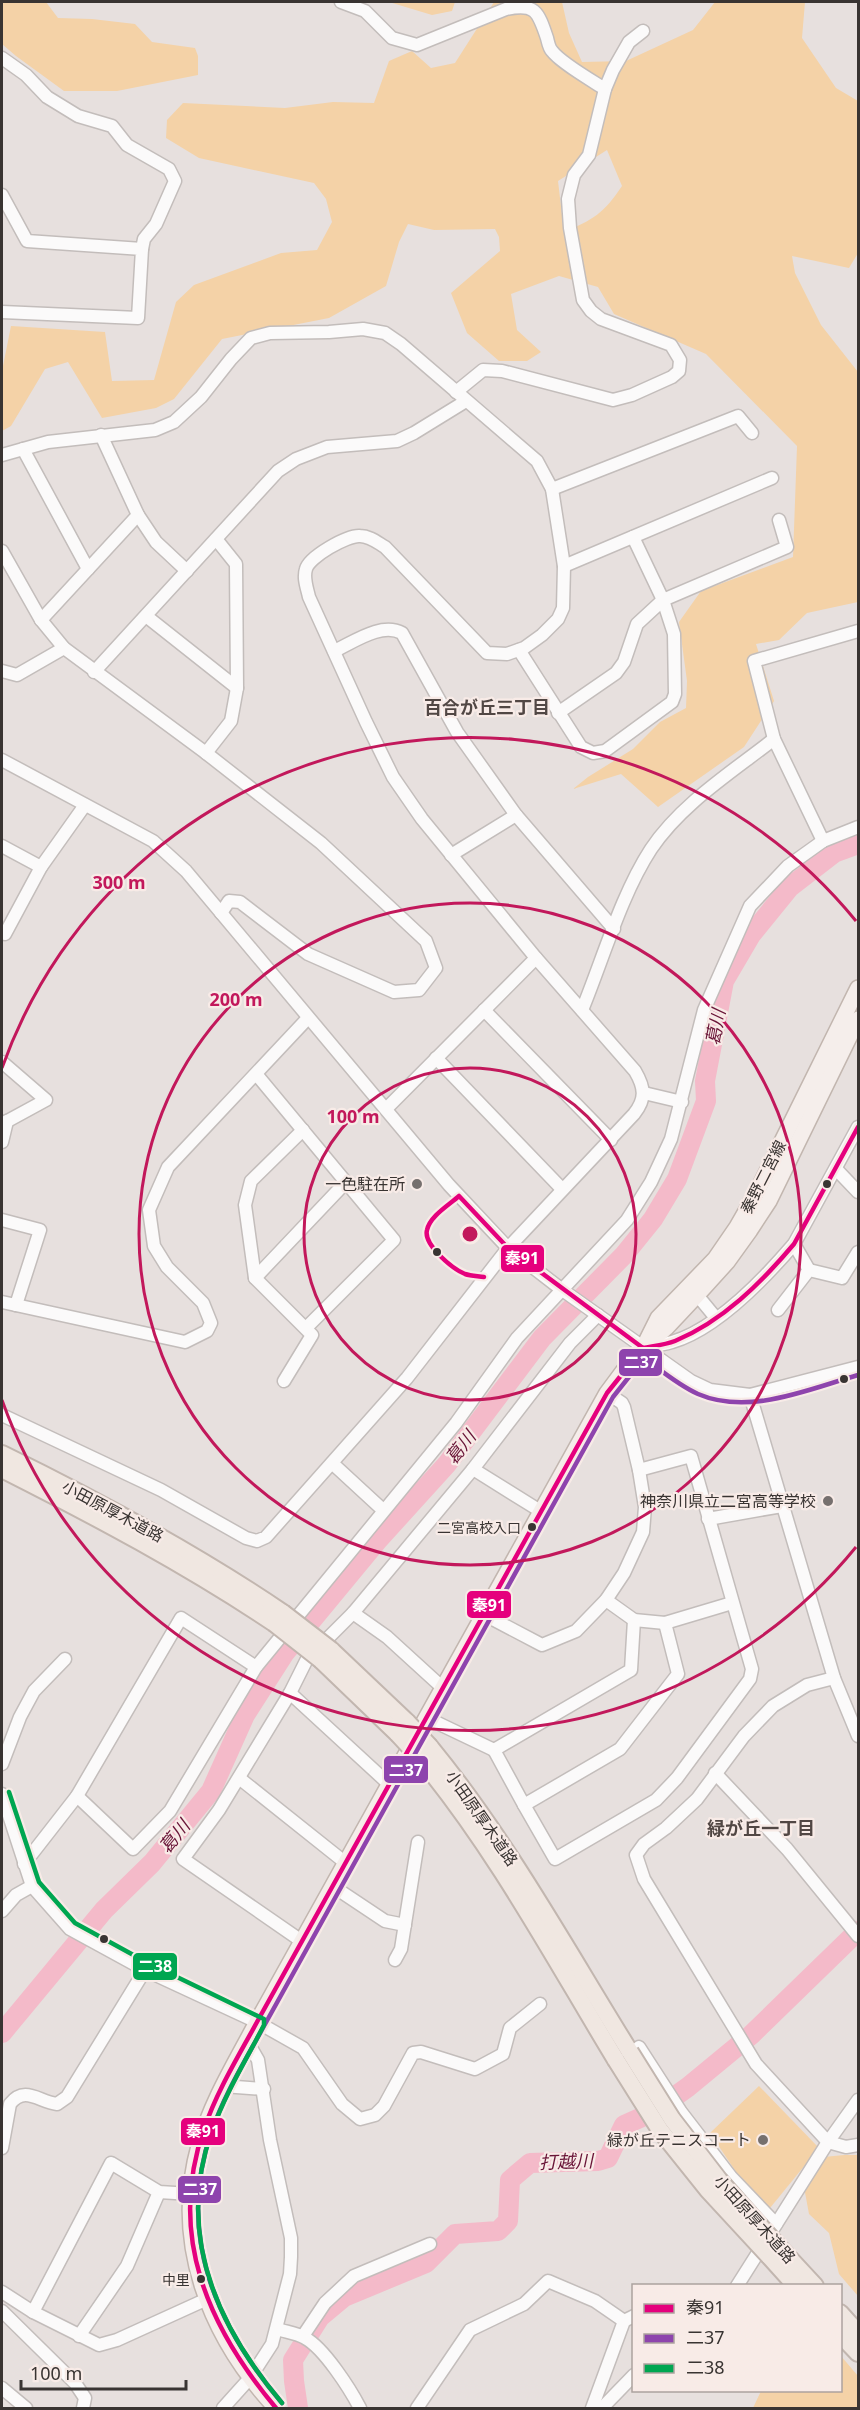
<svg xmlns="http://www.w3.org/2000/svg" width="860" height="2410" font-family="'Noto Sans','Noto Sans JP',sans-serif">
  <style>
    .green { fill: #f4d2a7; fill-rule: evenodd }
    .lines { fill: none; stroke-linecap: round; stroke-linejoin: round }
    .river { stroke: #f4bac9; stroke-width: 20 }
    .minor-casing { stroke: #c3bdbb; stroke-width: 15 }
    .major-casing { stroke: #c2b6af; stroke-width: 18 }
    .highway-casing { stroke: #c2b6af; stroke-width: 20 }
    .minor { stroke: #fbfafa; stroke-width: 12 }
    .major { stroke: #f5eeeb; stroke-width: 15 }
    .highway { stroke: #f0e7e1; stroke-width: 16 }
    .highway-bridge-casing { stroke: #c2b6af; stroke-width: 20; stroke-linecap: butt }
    .highway-bridge { stroke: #f0e7e1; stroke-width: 16 }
    .bus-1-casing { stroke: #f8ebe7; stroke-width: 9 }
    .bus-2-casing { stroke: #f8ebe7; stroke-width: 9 }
    .bus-3-casing { stroke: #f8ebe7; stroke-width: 9 }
    .bus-1 { stroke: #e5007d; stroke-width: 4.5 }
    .bus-2 { stroke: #8e44ad; stroke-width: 4.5 }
    .bus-3 { stroke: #00a651; stroke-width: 4.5 }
    .ring { fill: none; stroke: #c2185b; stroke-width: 3 }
    .poi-dot { fill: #76706e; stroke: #f8ebe7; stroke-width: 2 }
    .bus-dot { fill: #393432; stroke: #f8ebe7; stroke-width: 2 }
    .labels { text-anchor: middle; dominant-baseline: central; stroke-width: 4.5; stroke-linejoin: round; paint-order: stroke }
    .bus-label { font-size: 14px; fill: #393432; stroke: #f8ebe7; text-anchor: end }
    .street-label { font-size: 16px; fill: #393432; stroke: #f8ebe7 }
    .poi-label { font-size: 16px; fill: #393432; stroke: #f8ebe7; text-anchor: end }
    .neighbourhood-label { font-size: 18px; font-weight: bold; fill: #514744; stroke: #f8ebe7 }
    .water-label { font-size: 18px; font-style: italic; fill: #691437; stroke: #f8ebe7 }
    .centre { fill: #c2185b; stroke: #f8ebe7; stroke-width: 3 }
    .ring-label { font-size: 18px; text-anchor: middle; font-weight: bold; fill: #c2185b; stroke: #f8ebe7; stroke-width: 4.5; stroke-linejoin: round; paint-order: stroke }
    .line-badge { stroke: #f8ebe7; stroke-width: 2 }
    .badge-label { font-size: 16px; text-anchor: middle; font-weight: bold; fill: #fff }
  </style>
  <rect width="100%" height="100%" fill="#e7e0de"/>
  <g class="green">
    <path d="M2 2H46L58 18 92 19 135 24 152 42 195 48 198 56V75L117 91H64L16 56 2 44Z"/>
    <path d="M389 2H455L452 11 432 15Z"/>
    <path d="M494 2H562L569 33 582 62 626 61 693 30 715 2H805L802 38 836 88 858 101V253L849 268 792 256 795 273 821 325 858 372V602L807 613 779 640 756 644 774 701 744 747 658 807 621 774 573 789 588 777 633 749 660 722 686 708 687 681 679 622 701 591 793 557 797 446 706 354 614 314 598 287 559 276 511 294 517 330 541 352 527 361H499L467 333 451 293 500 251 499 237 495 229 434 230 408 224 399 242 386 286 329 318 222 339 174 399 156 408 102 418 68 362 45 369 11 426 2 431V371L11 326 105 332 112 381 154 380 176 302 194 285 281 253 317 250 332 222 326 199 314 183 199 158 166 138 167 120 183 103 285 108 333 102 374 103 389 61 412 51 431 68 455 63ZM607 150 622 186C604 213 593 220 564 232L558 181Z"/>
    <path d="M759 2086 819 2148 770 2208 740 2178 710 2133Z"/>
    <path d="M844 2155H858V2296L839 2274 829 2233 809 2214 804 2187 824 2157Z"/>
    <path d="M841 2356 858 2376V2408H753L761 2391 840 2390Z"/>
  </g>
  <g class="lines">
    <g class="river">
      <path d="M2 2033 104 1910 152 1863 211 1791 245 1715 284 1654 379 1539 447 1464 542 1338 624 1255 653 1219 677 1179 706 1101 705 1081 724 981 751 935 790 887 834 853 858 844"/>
      <path d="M298 2408 294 2381 293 2360 320 2317 344 2297 426 2263 455 2234 498 2231 508 2221 510 2180 530 2163 598 2161 608 2158 624 2125 653 2112 688 2087 751 2035 858 1931"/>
    </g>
    <g class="minor-casing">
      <g id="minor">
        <path d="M341 2 365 11 392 38 417 45 506 9C535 3 538 11 547 38 548 42 549 48 552 51 561 63 591 80 605 89"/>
        <path d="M2 58 26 75 47 97 78 116 112 126 127 145 169 169 175 181 156 224 144 239 142 249"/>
        <path d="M2 195 27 241 142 249 138 318 2 312"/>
        <path d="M456 392 483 370 502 371 613 400 632 395 672 377 679 371 680 360 671 345 601 319 591 311 583 300 570 228 568 199 574 175 589 155 605 89 613 70 629 42 643 31"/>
        <path d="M101 435 138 515 156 542 187 571"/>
        <path d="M23 449 88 569"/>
        <path d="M2 455 48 442 155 430 174 422 201 397 231 359 251 338 270 333 329 332 363 329 385 333 401 344 537 461 552 489 564 566 563 608 558 619 542 635 524 648 507 654 487 653 385 547C378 543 370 536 360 536 347 535 309 557 306 569 303 578 307 588 309 597L366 722 393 777 422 819 536 958 635 1071C645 1088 646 1099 634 1114L508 1248 407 1378 266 1537 257 1541 246 1538 161 1490 2 1415"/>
        <path d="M552 489 738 416 752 433"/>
        <path d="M2 551 41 620 64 648 206 753 321 843 426 941 436 968 419 990 394 992 308 954 240 902 229 901 221 913"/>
        <path d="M564 566 772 478"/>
        <path d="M146 616 237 688"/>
        <path d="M41 620 138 515"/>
        <path d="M519 650 581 747 593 753 605 751 672 702 675 694 674 634 663 600 633 537"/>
        <path d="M334 651C354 642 381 622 402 633L457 732 516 815 614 929"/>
        <path d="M2 671 17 675 64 648"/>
        <path d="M94 672 278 471 296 459 327 447 397 441 414 433 466 401"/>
        <path d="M558 713 616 673 624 662 637 624 663 600 787 547 779 520"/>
        <path d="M206 753 231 721 237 688 236 564 216 539"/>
        <path d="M2 760 153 841 186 871 449 1185 508 1248 561 1289 691 1381 710 1390 750 1395 858 1367"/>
        <path d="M823 841 774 739 754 661 858 631"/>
        <path d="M2 846 41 867"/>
        <path d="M451 855 516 815"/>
        <path d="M2 932 5 934 41 867 85 805"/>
        <path d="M484 1010 611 1140"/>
        <path d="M582 1010C603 959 621 895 651 849 681 804 732 772 774 739"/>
        <path d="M436 1058 562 1189"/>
        <path d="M2 1062 46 1100 2 1124"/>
        <path d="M257 1075 394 1240 306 1328"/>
        <path d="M644 1093 682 1102"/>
        <path d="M386 1109 536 958"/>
        <path d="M2 1142 7 1121"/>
        <path d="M836 1169 858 1192"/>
        <path d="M2 1220 40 1230 16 1305"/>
        <path d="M794 1244 809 1270"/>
        <path d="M255 1278 346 1182"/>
        <path d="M697 1295 716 1318"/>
        <path d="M2 1302 185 1342 207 1331 211 1323 203 1303 167 1267 154 1246 149 1210 168 1167 308 1018"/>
        <path d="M778 1310 809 1270 842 1278 858 1252"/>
        <path d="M644 1347C653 1346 663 1345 672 1342 717 1329 764 1279 794 1244L858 1127"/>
        <path d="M284 1381 312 1335 255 1278 245 1205 251 1181 303 1130"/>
        <path d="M750 1395 834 1678 858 1736"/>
        <path d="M332 1463 383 1510"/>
        <path d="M473 1469 542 1512"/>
        <path d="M708 1519 782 1506"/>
        <path d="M606 1600 634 1620 665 1623 732 1603"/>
        <path d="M353 1613 387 1637 444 1689"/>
        <path d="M485 1615 542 1645 576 1631 606 1600 624 1573 643 1532 645 1507 639 1470 624 1407 622 1403 607 1393"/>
        <path d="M634 1620 631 1670 494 1750 524 1805 620 1749 678 1674 665 1623"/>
        <path d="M834 1678 807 1685 773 1706 744 1736 697 1799 666 1828 644 1844 636 1855 644 1879 756 2064 828 2142 858 2100"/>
        <path d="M290 1693 307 1659 353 1613 473 1469 570 1343 598 1315"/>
        <path d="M427 1718 494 1750"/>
        <path d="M2 1764 20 1717 34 1691 65 1659"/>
        <path d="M715 1773 787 1849 858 1936"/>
        <path d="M239 1778 347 1864"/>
        <path d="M2 1794 32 1886 70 1929 145 1970 257 2022 303 2048 342 2104 360 2119 375 2115 384 2106 413 2053 421 2052 475 2069 503 2054 510 2028 540 2004"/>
        <path d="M77 1796 133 1849 170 1811 256 1667 456 1423 517 1338 627 1220 651 1182 671 1139 704 1010 750 906 788 866 823 841 858 827"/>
        <path d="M524 1805 555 1859 656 1800 677 1778 750 1679 752 1669 691 1456 639 1470"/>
        <path d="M24 1864 77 1796 181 1618 256 1667"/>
        <path d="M334 1887 385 1921 405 1925"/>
        <path d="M2 1911 16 1895 32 1886"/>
        <path d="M303 1942 183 1859 219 1810 290 1693 390 1785"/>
        <path d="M395 1960 401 1949 418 1842"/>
        <path d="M639 2047 681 2112 731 2177 776 2224"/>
        <path d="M223 2086 264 2089"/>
        <path d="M2 2148 10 2104C25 2085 39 2102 57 2104L67 2097 145 1970"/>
        <path d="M737 2286 828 2142 846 2147 858 2145"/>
        <path d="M2 2292 33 2312 99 2345 117 2340 205 2300"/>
        <path d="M2 2311 75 2383 85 2398 83 2408"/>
        <path d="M33 2312 111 2163 159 2192 191 2194"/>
        <path d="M277 2329C286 2332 297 2333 305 2338 324 2348 350 2389 360 2408"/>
        <path d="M79 2336 127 2266 159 2192"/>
        <path d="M303 2336 325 2303 354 2276 430 2244"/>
        <path d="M2 2388 26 2408"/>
        <path d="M223 2408 250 2378 272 2344 290 2274 291 2257V2238L270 2140 258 2060 247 2041"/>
        <path d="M417 2408 470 2330 524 2304 548 2281 595 2301 624 2321"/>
        <path d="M592 2408 624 2321 634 2316"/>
        <path d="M602 2408 634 2375"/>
      </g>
    </g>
    <g class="major-casing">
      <g id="major">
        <path d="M647 1340 658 1318 715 1259 737 1227 756 1194 858 988"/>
        <path d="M276 2408C210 2337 172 2243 199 2146 211 2102 236 2062 257 2022L607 1393 633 1358 666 1328 697 1295 727 1262 750 1230 769 1201 858 1019"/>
      </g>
    </g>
    <g class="highway-casing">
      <g id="highway">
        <path d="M2 1454C98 1501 193 1552 283 1613"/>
        <path d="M2 1469C95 1516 187 1565 274 1623"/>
        <path d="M331 1650 407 1722"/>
        <path d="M321 1660 398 1734"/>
        <path d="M430 1747C507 1841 566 1949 630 2052"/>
        <path d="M421 1759C497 1851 554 1958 616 2060"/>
        <path d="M777 2245 815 2286"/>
        <path d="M769 2256 796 2286"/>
        <path d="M840 2313 858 2333"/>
        <path d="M840 2334 858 2353"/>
      </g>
    </g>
    <use href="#minor" class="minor"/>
    <use href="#major" class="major"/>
    <use href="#highway" class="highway"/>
    <g class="highway-bridge-casing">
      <g id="highway-bridge">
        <path d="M283 1613 331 1650"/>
        <path d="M274 1623 321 1660"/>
        <path d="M407 1722 430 1747"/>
        <path d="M398 1734 421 1759"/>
        <path d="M630 2052 672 2119 719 2180 777 2245"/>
        <path d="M616 2060 660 2130 708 2190 769 2256"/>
      </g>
    </g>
    <use href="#highway-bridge" class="highway-bridge"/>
    <g class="bus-1-casing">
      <g id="bus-1">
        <path d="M484 1277C478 1276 471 1276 465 1274 453 1269 423 1245 427 1230 430 1216 449 1205 459 1196L508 1248 643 1348C653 1346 665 1345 675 1341 723 1321 761 1283 794 1244L858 1127"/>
        <path d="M276 2408C208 2327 167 2235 204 2129 217 2091 238 2057 257 2022L607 1393 643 1348"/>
      </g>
    </g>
    <g class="bus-2-casing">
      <path id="bus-2" d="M282 2403C216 2325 176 2235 211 2133 224 2095 245 2061 264 2026L613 1397 644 1358C662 1371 678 1385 698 1394 749 1416 809 1389 858 1375"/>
    </g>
    <g class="bus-3-casing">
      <path id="bus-3" d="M9 1792 39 1882 75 1923 148 1963 264 2019V2025C246 2060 225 2094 212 2131 175 2233 216 2325 282 2403"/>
    </g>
    <use href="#bus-1" class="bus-1"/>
    <use href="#bus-2" class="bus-2"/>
    <use href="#bus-3" class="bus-3"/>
  </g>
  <g class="ring">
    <circle cx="470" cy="1234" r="166"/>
    <circle cx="470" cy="1234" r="331"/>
    <path d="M856 1547A497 497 0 0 1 2 1400M2 1068A497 497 0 0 1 856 921"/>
  </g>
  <g class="poi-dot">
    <circle cx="417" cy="1184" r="6"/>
    <circle cx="828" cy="1501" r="6"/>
    <circle cx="763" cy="2140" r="6"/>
  </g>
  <g class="bus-dot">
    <circle cx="827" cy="1184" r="5"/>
    <circle cx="437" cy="1252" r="5"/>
    <circle cx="844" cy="1379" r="5"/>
    <circle cx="532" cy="1527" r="5"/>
    <circle cx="104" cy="1939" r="5"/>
    <circle cx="201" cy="2279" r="5"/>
  </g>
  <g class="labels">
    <g class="bus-label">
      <text x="521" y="1527">二宮高校入口</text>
      <text x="190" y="2279">中里</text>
    </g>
    <g class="street-label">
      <text transform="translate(763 1177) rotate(-63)">秦野二宮線</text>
      <text transform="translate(113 1511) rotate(28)">小田原厚木道路</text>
      <text transform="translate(482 1818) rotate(55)">小田原厚木道路</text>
      <text transform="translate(755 2219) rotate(48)">小田原厚木道路</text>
    </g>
    <g class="poi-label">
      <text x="405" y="1184">一色駐在所</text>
      <text x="816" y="1501">神奈川県立二宮高等学校</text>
      <text x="751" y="2140">緑が丘テニスコート</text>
    </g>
    <g class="neighbourhood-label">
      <text x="487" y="707">百合が丘三丁目</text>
      <text x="761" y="1828">緑が丘一丁目</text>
    </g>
    <g class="water-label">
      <text transform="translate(715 1027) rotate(-79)">葛川</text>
      <text transform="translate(460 1447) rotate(-52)">葛川</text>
      <text transform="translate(174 1836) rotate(-51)">葛川</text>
      <text transform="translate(566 2161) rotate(-2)">打越川</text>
    </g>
  </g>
  <circle cx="470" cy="1234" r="9" class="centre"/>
  <g class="ring-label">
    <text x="119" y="889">300 m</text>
    <text x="236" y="1006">200 m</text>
    <text x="353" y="1123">100 m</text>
  </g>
  <g class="line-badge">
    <rect x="500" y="1244" width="45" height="29" rx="6" fill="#e5007d"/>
    <rect x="618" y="1348" width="45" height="29" rx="6" fill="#8e44ad"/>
    <rect x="466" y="1590" width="46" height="29" rx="6" fill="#e5007d"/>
    <rect x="383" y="1755" width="46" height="29" rx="6" fill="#8e44ad"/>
    <rect x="132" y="1952" width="46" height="29" rx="6" fill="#00a651"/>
    <rect x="180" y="2117" width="46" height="29" rx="6" fill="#e5007d"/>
    <rect x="177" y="2175" width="45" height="29" rx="6" fill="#8e44ad"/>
  </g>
  <g class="badge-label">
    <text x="522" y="1264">秦91</text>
    <text x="641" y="1368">二37</text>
    <text x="489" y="1611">秦91</text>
    <text x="406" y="1776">二37</text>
    <text x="155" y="1972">二38</text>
    <text x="203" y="2137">秦91</text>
    <text x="200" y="2195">二37</text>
  </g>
  <rect width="860" height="2410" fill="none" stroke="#393432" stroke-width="6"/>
  <rect x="632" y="2284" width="210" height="108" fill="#f8ebe7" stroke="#aca29f" stroke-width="1.5"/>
  <rect x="644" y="2304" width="30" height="9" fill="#e5007d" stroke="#aca29f" stroke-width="1.5"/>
  <text x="686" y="2314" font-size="18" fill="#393432">秦91</text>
  <rect x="644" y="2334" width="30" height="9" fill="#8e44ad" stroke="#aca29f" stroke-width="1.5"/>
  <text x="686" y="2344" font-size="18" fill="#393432">二37</text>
  <rect x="644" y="2364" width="30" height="9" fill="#00a651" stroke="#aca29f" stroke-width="1.5"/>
  <text x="686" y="2374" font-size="18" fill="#393432">二38</text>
  <path d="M21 2380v9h165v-9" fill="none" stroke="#393432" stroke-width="3"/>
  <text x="30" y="2380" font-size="18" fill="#393432" stroke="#f8ebe7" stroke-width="4.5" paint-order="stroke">100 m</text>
</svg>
